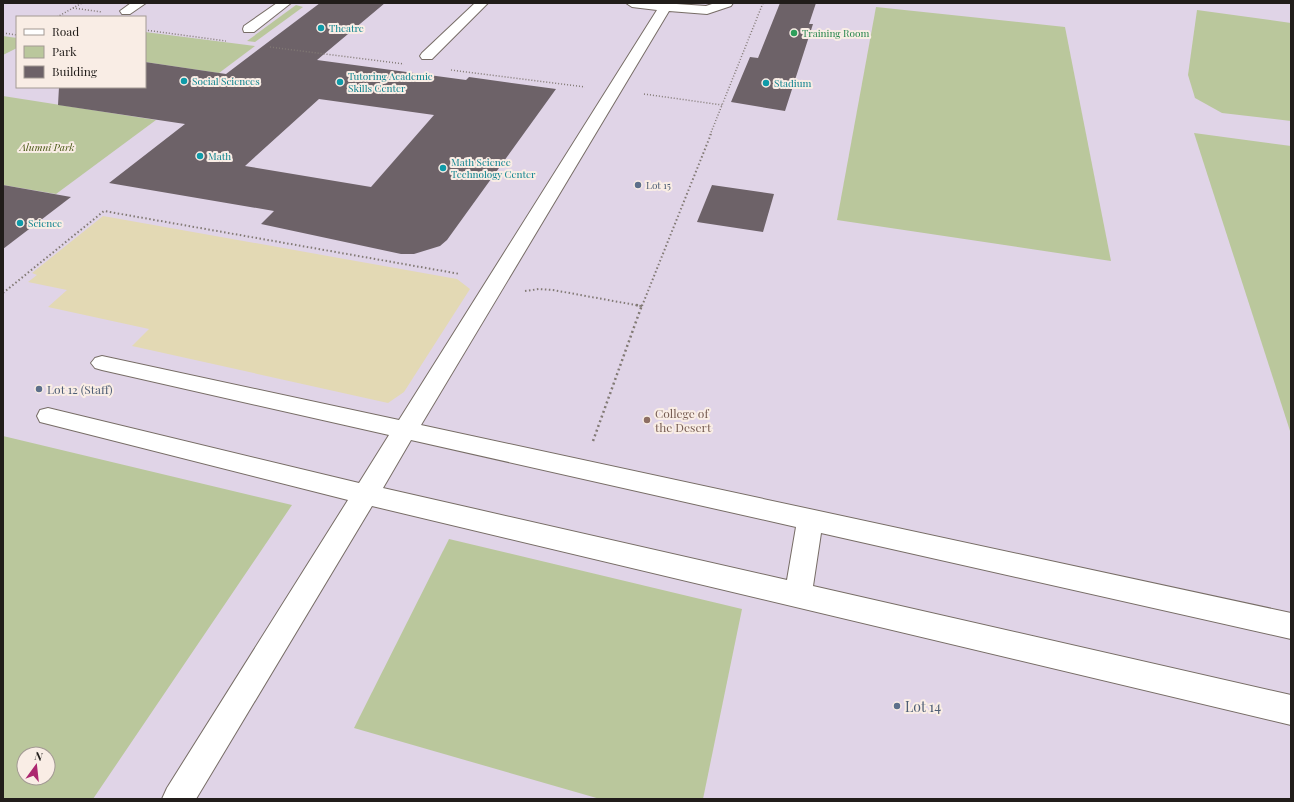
<svg xmlns="http://www.w3.org/2000/svg" width="1294" height="802" font-family="'Playfair Display',serif">
  <style>
    .education { fill: #e0d4e7; fill-rule: evenodd }
    .green { fill: #bac79c; fill-rule: evenodd }
    .sand { fill: #e3d9b4 }
    .building { fill: #6d6268; fill-rule: evenodd }
    .lines { fill: none; stroke-linecap: round; stroke-linejoin: round }
    .minor-casing { stroke: #776d66; stroke-width: 2 }
    .path-far2 { stroke: #827a75; stroke-width: 1.5; stroke-dasharray: 1 2; stroke-linecap: butt }
    .path-far1 { stroke: #827a75; stroke-width: 2; stroke-dasharray: 1.5 2.5; stroke-linecap: butt }
    .path { stroke: #827a75; stroke-width: 2.5; stroke-dasharray: 2 3; stroke-linecap: butt }
    .minor { fill: #fff; fill-rule: evenodd }
    .culture-dot { fill: #0f9aa8; stroke: #f9ede5; stroke-width: 1.5 }
    .leisure-dot { fill: #2e9e5b; stroke: #f9ede5; stroke-width: 1.5 }
    .service-dot { fill: #5c6f8a; stroke: #f9ede5; stroke-width: 1.5 }
    .education-dot { fill: #8d6e63; stroke: #f9ede5; stroke-width: 1.5 }
    .labels { text-anchor: middle; dominant-baseline: central; stroke-width: 4; stroke-linejoin: round; paint-order: stroke }
    .far-culture-label { font-size: 10px; fill: #0d838f; stroke: #f9ede5; text-anchor: start }
    .far-leisure-label { font-size: 10px; fill: #27864d; stroke: #f9ede5; text-anchor: start }
    .far-park-label { font-size: 10px; font-style: italic; fill: #485713; stroke: #f9ede5 }
    .far-service-label { font-size: 10px; fill: #4e5e75; stroke: #f9ede5; text-anchor: start }
    .service-label { font-size: 12px; fill: #4e5e75; stroke: #f9ede5; text-anchor: start }
    .education-label { font-size: 12px; fill: #785e54; stroke: #f9ede5; text-anchor: start }
    .near-service-label { font-size: 14px; fill: #4e5e75; stroke: #f9ede5; text-anchor: start }
  </style>
  <rect width="100%" height="100%" fill="#ece0d8"/>
  <path class="education" d="M3 3H1291V799H3ZM17 17H145V87H17ZM24 754H48V778H24Z"/>
  <g class="green">
    <path d="M296 5 303 7 255 42 247 41Z"/>
    <path d="M876 7 1065 27 1111 261 837 220Z"/>
    <path d="M1197 10 1291 23V121L1222 113 1195 98 1188 75Z"/>
    <path d="M145 32 255 46 219 73 145 62Z"/>
    <path d="M3 36 17 38V48L3 55Z"/>
    <path d="M3 96 156 120 56 194 3 185Z"/>
    <path d="M1194 133 1291 146V434Z"/>
    <path d="M3 436 292 505 93 799H3ZM24 754H48V778H24Z"/>
    <path d="M449 539 742 609 703 799H600L354 728Z"/>
  </g>
  <path class="sand" d="M103 216 457 279 470 289 404 392 388 403 132 346 149 329 48 307 67 290 28 282 37 275 32 273Z"/>
  <g class="building">
    <path d="M320 3H385L317 60 466 80 469 77 556 89 447 240 440 246 414 254H401L261 224 274 211 109 183 185 124 58 105 59 87H145V62L226 74ZM319 99 434 115 371 187 245 166Z"/>
    <path d="M780 3H816L809 24H813L785 111 731 102 750 57 758 58Z"/>
    <path d="M3 185 71 197 3 249Z"/>
    <path d="M712 185 774 194 763 232 697 222Z"/>
  </g>
  <g class="lines">
    <g class="minor-casing">
      <g id="minor">
        <path d="M131 3H146L130 14H122L120 11Z"/>
        <path d="M277 3H291L254 32H244L243 29 244 26Z"/>
        <path d="M475 3H488L432 59H422L420 56 422 53Z"/>
        <path d="M626 3H662L706 6 715 3H733L731 6 707 14 669 11 421 425 1291 613V639L821 533 813 586 1291 695V725L372 506 196 799H162L167 788 348 500 48 424 40 422 37 416 40 410 48 408 359 483 389 435 102 370 95 368 91 363 95 358 102 356 399 420 657 10 632 7ZM411 440 796 527 787 580 383 488Z"/>
      </g>
    </g>
    <g class="path-far2">
      <path d="M73 8 102 12"/>
      <path d="M57 17 82 3"/>
      <path d="M145 30 226 41"/>
      <path d="M3 33 17 35"/>
      <path d="M270 47 404 64"/>
      <path d="M451 70 585 87"/>
      <path d="M644 94 722 105"/>
      <path d="M710 135 763 3"/>
    </g>
    <g class="path-far1">
      <path d="M525 291 539 289 553 290 641 306"/>
      <path d="M3 293 104 211 460 274"/>
      <path d="M642 306 711 134"/>
    </g>
    <g class="path">
      <path d="M636 305 642 306"/>
      <path d="M593 441 642 305"/>
    </g>
    <use href="#minor" class="minor"/>
  </g>
  <g class="culture-dot">
    <circle cx="321" cy="28" r="4"/>
    <circle cx="184" cy="81" r="4"/>
    <circle cx="340" cy="82" r="4"/>
    <circle cx="766" cy="83" r="4"/>
    <circle cx="200" cy="156" r="4"/>
    <circle cx="443" cy="168" r="4"/>
    <circle cx="20" cy="223" r="4"/>
  </g>
  <circle class="leisure-dot" cx="794" cy="33" r="4"/>
  <g class="service-dot">
    <circle cx="638" cy="185" r="4"/>
    <circle cx="39" cy="389" r="4"/>
    <circle cx="897" cy="706" r="4"/>
  </g>
  <circle class="education-dot" cx="647" cy="420" r="4"/>
  <g class="labels">
    <g class="far-culture-label">
      <text x="329" y="28">Theatre</text>
      <text x="348" y="76">Tutoring Academic<tspan x="348" dy="12">Skills Center</tspan></text>
      <text x="192" y="81">Social Sciences</text>
      <text x="774" y="83">Stadium</text>
      <text x="208" y="156">Math</text>
      <text x="451" y="162">Math Science<tspan x="451" dy="12">Technology Center</tspan></text>
      <text x="28" y="223">Science</text>
    </g>
    <g class="far-leisure-label">
      <text x="802" y="33">Training Room</text>
    </g>
    <g class="far-park-label">
      <text x="47" y="147">Alumni Park</text>
    </g>
    <g class="far-service-label">
      <text x="646" y="185">Lot 15</text>
    </g>
    <g class="service-label">
      <text x="47" y="389">Lot 12 (Staff)</text>
    </g>
    <g class="education-label">
      <text x="655" y="413">College of<tspan x="655" dy="14">the Desert</tspan></text>
    </g>
    <g class="near-service-label">
      <text x="905" y="706">Lot 14</text>
    </g>
  </g>
  <rect width="1294" height="802" fill="none" stroke="#211d1a" stroke-width="8"/>
  <rect x="16" y="16" width="130" height="72" fill="#f9ede5" stroke="#a39a94"/>
  <rect x="24" y="29" width="20" height="6" fill="#ffffff" stroke="#a39a94"/>
  <text x="52" y="36" font-size="12" fill="#211d1a">Road</text>
  <rect x="24" y="46" width="20" height="12" fill="#bac79c" stroke="#a39a94"/>
  <text x="52" y="56" font-size="12" fill="#211d1a">Park</text>
  <rect x="24" y="66" width="20" height="12" fill="#6d6268" stroke="#a39a94"/>
  <text x="52" y="76" font-size="12" fill="#211d1a">Building</text>
  <g transform="translate(36 766) rotate(15)"><circle r="19" fill="#f9ede5" stroke="#a39a94"/>
  <path d="M0-3L7 15L0 10L-7 15Z" fill="#ac276f"/>
  <text y="-6" font-size="11" font-weight="bold" text-anchor="middle" fill="#211d1a">N</text>
  </g>
</svg>
